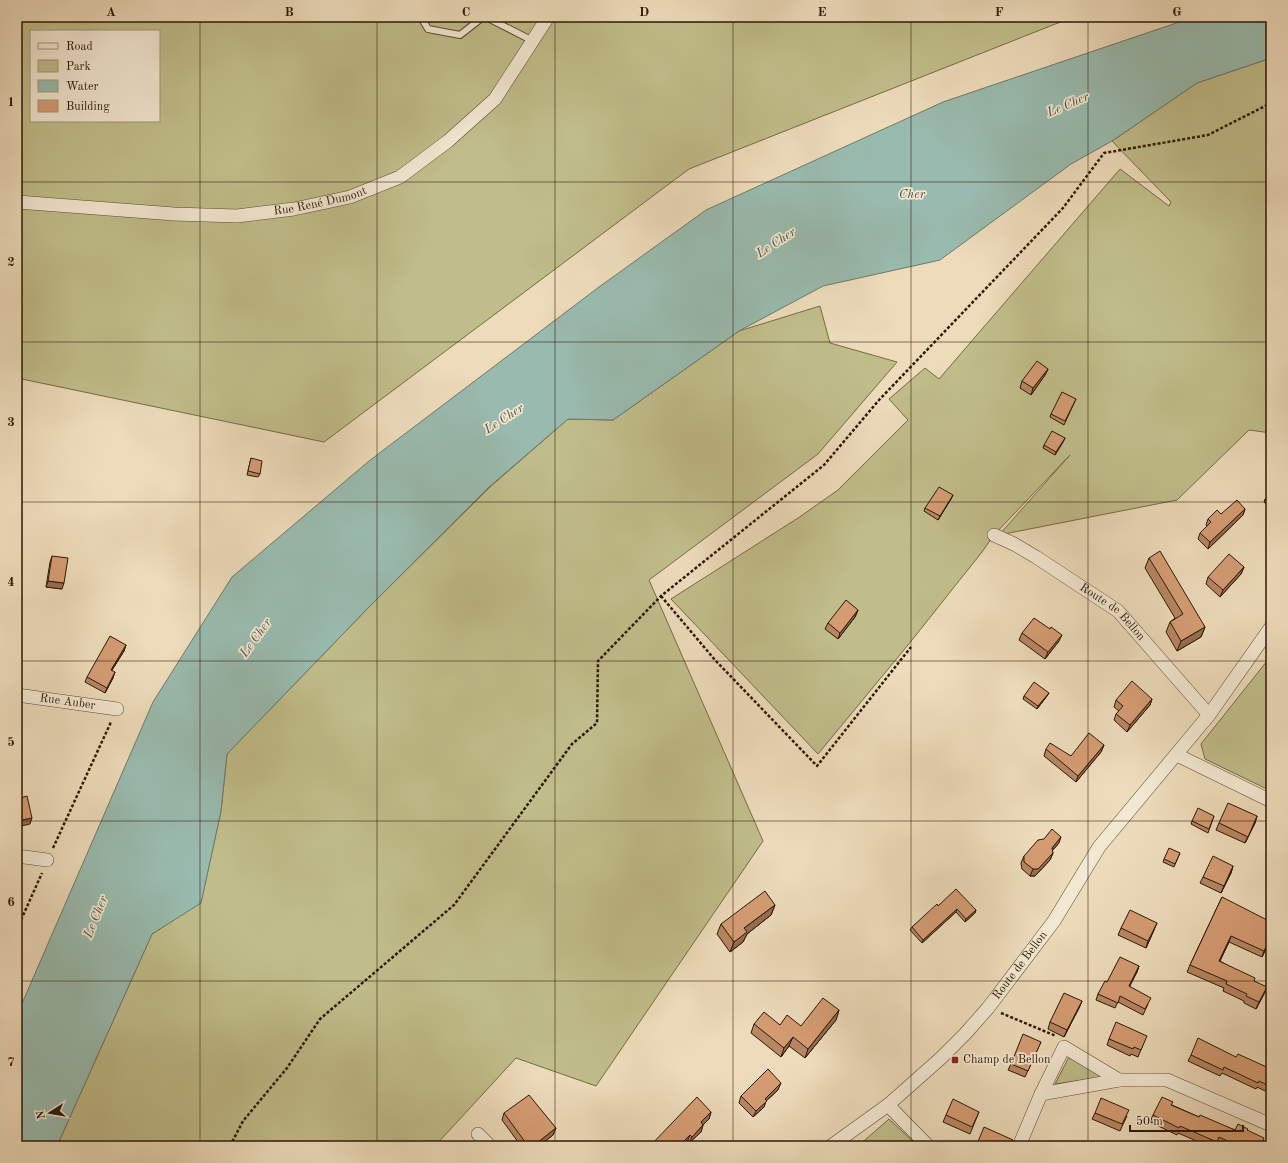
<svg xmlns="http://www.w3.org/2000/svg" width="1288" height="1163" font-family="'Old Standard TT',serif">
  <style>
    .green { fill: #c0bd8a; stroke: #766a46; fill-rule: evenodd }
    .water { fill: #99bbaf; stroke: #6d7a6a }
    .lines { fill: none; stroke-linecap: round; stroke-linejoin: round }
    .lane-casing { stroke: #5c4931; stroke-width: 8 }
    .street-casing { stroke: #5c4931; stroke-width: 14 }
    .path { stroke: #2c1803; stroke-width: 2.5; stroke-dasharray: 3 2; stroke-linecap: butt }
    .lane { stroke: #f3e8d2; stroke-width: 6 }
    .street { stroke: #f3e8d2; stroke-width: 13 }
    .wall { fill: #b78663; stroke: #2c1803 }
    .shaded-wall { fill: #956d50; stroke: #2c1803 }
    .building { fill: #d59c73; stroke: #2c1803 }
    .grid { fill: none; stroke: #2c1803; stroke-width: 1; stroke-opacity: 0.55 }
    .poi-dot { fill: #8f2418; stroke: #f3e8d2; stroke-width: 1.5 }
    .labels { text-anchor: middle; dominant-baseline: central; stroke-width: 3.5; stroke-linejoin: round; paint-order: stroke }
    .street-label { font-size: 12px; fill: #2c1803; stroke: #f3e8d2 }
    .poi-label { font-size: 12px; fill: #2c1803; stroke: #f3e8d2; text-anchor: start }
    .water-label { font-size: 13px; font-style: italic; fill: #52513f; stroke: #f3e8d2 }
    .neatline { fill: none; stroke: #2c1803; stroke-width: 1.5 }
    .grid-label { font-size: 13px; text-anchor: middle; font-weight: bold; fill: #2c1803 }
  </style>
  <rect width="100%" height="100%" fill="#eddbba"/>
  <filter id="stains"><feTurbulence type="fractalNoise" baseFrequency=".005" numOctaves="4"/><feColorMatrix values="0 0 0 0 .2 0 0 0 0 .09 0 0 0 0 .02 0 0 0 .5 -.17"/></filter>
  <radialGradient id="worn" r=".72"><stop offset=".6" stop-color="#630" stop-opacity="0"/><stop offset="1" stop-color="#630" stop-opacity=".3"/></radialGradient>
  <g class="green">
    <path d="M17 17H1073L689 169 324 442 17 378ZM31 31H159V121H31Z"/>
    <path d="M1271 58V433L1249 430 1177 500 999 535 1070 455 994 535 982 552 908 645 818 754 671 599 798 518 838 490 908 420 889 399 925 368 939 379 1120 169 1169 206 1171 202 1112 141 1197 83Z"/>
    <path d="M820 306 830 343 897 362 818 454 649 580 763 841 596 1086 516 1058 435 1146H57L152 934 201 902 221 811 227 754 368 608 490 487 568 419 613 420 739 331Z"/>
    <path d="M1271 656V791L1205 759 1201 744Z"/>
    <path d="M1069 1057 1105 1077 1055 1084Z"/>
    <path d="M889 1119 918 1146H858Z"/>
  </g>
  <path class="water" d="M1194 17H1271V58L1197 83 1112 141 1071 164 940 260 823 286 739 331 613 420 568 419 489 487 368 608 227 754 221 811 201 903 152 934 57 1146H17V1015L153 702 232 577 369 461 599 287 706 210 943 102Z"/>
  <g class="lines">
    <g class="lane-casing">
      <g id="lane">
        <path d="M421 17 428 29 460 35 483 17"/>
        <path d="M486 17 533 41"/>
      </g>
    </g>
    <g class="street-casing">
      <g id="street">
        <path id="s1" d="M17 202 174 214 237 216 294 209 350 197 400 177 448 141 495 99 548 17"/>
        <path id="s2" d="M994 535 1014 544 1036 557 1118 611 1209 715"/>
        <path id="s3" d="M17 695 117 709"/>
        <path d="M1177 755 1271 801"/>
        <path d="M17 856 47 860"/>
        <path d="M1041 1094 1064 1047 1119 1080H1167L1271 1125"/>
        <path d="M888 1105 928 1146"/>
        <path d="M478 1134 490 1146"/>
        <path id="s4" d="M831 1146 888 1105 941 1058 965 1034 988 1008 1054 921 1099 847 1209 715 1271 627"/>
        <path d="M1019 1146 1041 1094 1119 1080"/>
      </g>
    </g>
    <g class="path">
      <path d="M661 596 715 660 817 766 911 647"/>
      <path d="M53 848 111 722"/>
      <path d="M17 929 42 873"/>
      <path d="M1001 1013 1056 1036"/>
      <path d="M230 1146 243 1121 287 1068 320 1019 454 905 572 744 597 723 598 661 661 596 824 465 879 400 1063 208 1104 153 1208 135 1271 103"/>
    </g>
    <use href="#lane" class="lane"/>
    <use href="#street" class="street"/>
  </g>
  <g class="wall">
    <path d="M1048 369 1045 375 1031 395 1020 388 1022 381Z"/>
    <path d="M1076 399 1064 425 1050 417 1051 414Z"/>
    <path d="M1065 438 1063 442 1055 455 1043 448 1044 445Z"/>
    <path d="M251 458 260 474 258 477 247 475Z"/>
    <path d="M1271 493V509L1264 502 1265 499Z"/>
    <path d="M953 495 951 499 938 520 924 511 925 508Z"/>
    <path d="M1245 509 1243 515 1208 549 1198 539 1200 533 1207 526 1206 525 1208 519Z"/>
    <path d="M52 556 62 589 46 587 50 562Z"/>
    <path d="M1149 558 1205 627 1201 637 1177 651 1166 632 1170 622 1175 618 1145 568Z"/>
    <path d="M1244 567 1241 574 1220 597 1206 584 1208 577Z"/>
    <path d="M858 610 855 617 838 639 825 629 828 623Z"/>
    <path d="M1022 633 1059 641 1045 659 1019 640Z"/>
    <path d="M126 645 124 651 112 670 113 678 105 693 85 682 87 677Z"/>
    <path d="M1024 696H1047L1037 709 1023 699Z"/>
    <path d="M1152 699 1150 705 1127 732 1114 720 1116 714 1119 711 1114 707 1116 700Z"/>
    <path d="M1104 745 1101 752 1076 782 1044 756 1046 749 1071 756Z"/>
    <path d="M1214 816 1208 833 1191 824 1192 821Z"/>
    <path d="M1257 816 1255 823 1245 843 1216 830 1219 823Z"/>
    <path d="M1059 843 1052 851 1053 853 1050 860 1035 876H1030L1022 869 1021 863 1024 856Z"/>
    <path d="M1180 853 1174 867 1163 862 1164 859Z"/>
    <path d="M1233 866 1231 873 1221 893 1200 883 1203 877Z"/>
    <path d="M1222 897 1271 939 1262 957 1229 942 1220 961 1254 981 1264 994 1256 1009 1244 1003V1001L1223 991 1224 988 1187 972 1190 965Z"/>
    <path d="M775 905 771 915 747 934 743 942 730 952 717 934 721 924Z"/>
    <path d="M938 906 976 910 975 913 965 922 956 912 922 943 910 930 912 927Z"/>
    <path d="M1121 928 1154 930 1146 948 1118 935Z"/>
    <path d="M1139 966 1137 972 1129 986 1148 1004 1143 1015 1118 1002 1115 1008 1096 1000 1098 994 1107 982Z"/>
    <path d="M1082 1001 1079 1008 1064 1037 1048 1029 1050 1022Z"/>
    <path d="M839 1010 836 1020 805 1058 789 1046 781 1057 751 1033 754 1024 801 1026Z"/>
    <path d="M1109 1039 1144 1042 1138 1057 1131 1054 1130 1056 1107 1045Z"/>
    <path d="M1041 1042 1025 1077 1008 1070 1011 1064Z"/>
    <path d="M1191 1055 1236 1057 1271 1069V1094L1257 1087 1256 1089 1222 1073 1220 1076 1188 1061Z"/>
    <path d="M778 1090 766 1101 764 1107 753 1117 739 1103 741 1096Z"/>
    <path d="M1172 1105 1199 1117 1235 1130H1247L1261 1146H1221L1217 1144 1216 1146H1208L1178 1133 1177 1135 1150 1122 1153 1115Z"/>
    <path d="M711 1112 709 1119 703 1125 701 1132 689 1143 687 1142 683 1146H650Z"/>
    <path d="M979 1112 970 1134 943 1122 946 1115Z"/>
    <path d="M504 1113 556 1128 553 1135 539 1146H521L502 1120Z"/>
    <path d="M1095 1113 1127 1116 1120 1131 1092 1119Z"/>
  </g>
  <g class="shaded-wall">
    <path d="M1048 369 1045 375 1031 395 1033 388Z"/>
    <path d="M1065 438 1063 442 1055 455 1056 452Z"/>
    <path d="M953 495 951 499 938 520 940 516Z"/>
    <path d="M1245 509 1243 515 1208 549 1210 542Z"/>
    <path d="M1244 567 1241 574 1220 597 1223 590Z"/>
    <path d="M48 581 64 583 62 589 46 587Z"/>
    <path d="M858 610 855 617 838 639 840 633Z"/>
    <path d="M1205 627 1201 637 1177 651 1181 641Z"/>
    <path d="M1062 635 1059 641 1045 659 1048 652Z"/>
    <path d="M126 645 124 651 109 675 111 670Z"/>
    <path d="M115 672 113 678 105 693 107 688Z"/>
    <path d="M1049 693 1047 696 1037 709 1038 706Z"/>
    <path d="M1152 699 1150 705 1127 732 1130 725Z"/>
    <path d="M1104 745 1101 752 1076 782 1078 776Z"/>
    <path d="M1257 816 1255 823 1245 843 1248 837Z"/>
    <path d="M32 818 30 824 17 827V821Z"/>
    <path d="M1061 837 1059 843 1049 854 1052 848Z"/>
    <path d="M1053 853 1050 860 1035 876H1030L1033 869Z"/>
    <path d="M1233 866 1231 873 1221 893 1224 886Z"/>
    <path d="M775 905 771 915 747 934 743 942 730 952 734 942 744 928Z"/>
    <path d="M957 909 956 912 922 943 923 940Z"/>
    <path d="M976 910 975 913 965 922 966 919Z"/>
    <path d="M1157 923 1154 930 1146 948 1148 941Z"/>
    <path d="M1231 936 1229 942 1217 967 1219 961Z"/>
    <path d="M1271 937V939L1262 957 1264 951Z"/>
    <path d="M1139 966 1137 972 1127 992 1129 986Z"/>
    <path d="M1267 987 1264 994 1256 1009 1259 1002Z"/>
    <path d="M1082 1001 1079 1008 1064 1037 1067 1030Z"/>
    <path d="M839 1010 836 1020 805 1058 808 1049Z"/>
    <path d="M793 1037 789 1046 781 1057 784 1048Z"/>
    <path d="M781 1083 778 1090 766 1101 764 1107 753 1117 756 1111 765 1099Z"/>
    <path d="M711 1112 709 1119 699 1129 701 1122Z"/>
    <path d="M703 1125 701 1132 689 1143 692 1137Z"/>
    <path d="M556 1128 553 1135 539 1146H533Z"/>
    <path d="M690 1135 687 1142 683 1146H679Z"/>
  </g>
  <g class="building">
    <path d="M1037 361 1048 369 1033 388 1022 381Z"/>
    <path d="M1062 392 1076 399 1065 421 1051 414Z"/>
    <path d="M1052 431 1065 438 1056 452 1044 445Z"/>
    <path d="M251 458 262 461 260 474 248 471Z"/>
    <path d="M939 487 953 495 940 516 925 508Z"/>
    <path d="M1271 493V504L1265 499Z"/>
    <path d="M1237 500 1245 509 1210 542 1200 533 1211 522 1208 519 1217 510 1221 514Z"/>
    <path d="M1160 551 1205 627 1181 641 1170 622 1183 614 1149 558Z"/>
    <path d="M1229 554 1244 567 1223 590 1208 577Z"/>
    <path d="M52 556 68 558 64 583 48 581Z"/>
    <path d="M846 600 858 610 840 633 828 623Z"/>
    <path d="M1034 618 1050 629 1051 627 1062 635 1048 652 1022 633Z"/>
    <path d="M110 636 126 645 111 670 115 672 107 688 87 677Z"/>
    <path d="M1132 681 1152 699 1130 725 1116 714 1123 706 1116 700Z"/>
    <path d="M1034 682 1049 693 1038 706 1024 696Z"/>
    <path d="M1089 733 1104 745 1078 776 1046 749 1050 743 1071 756Z"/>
    <path d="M27 796 32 818 17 821V799Z"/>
    <path d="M1228 803 1257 816 1248 837 1219 823Z"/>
    <path d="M1198 808 1214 816 1209 829 1192 821Z"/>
    <path d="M1052 829 1061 837 1052 848 1053 853 1038 869H1033L1024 862V856L1038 840 1044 839Z"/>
    <path d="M1169 848 1180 853 1175 864 1164 859Z"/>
    <path d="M1213 856 1233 866 1224 886 1203 877Z"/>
    <path d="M956 889 976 910 966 919 957 909 923 940 912 927 937 904 938 906Z"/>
    <path d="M765 891 775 905 744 928 747 932 734 942 721 924Z"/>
    <path d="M1222 897 1271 922V937L1264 951 1231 936 1219 961 1255 978 1254 981 1267 987 1259 1002 1246 996 1247 994 1226 984 1227 981 1190 965Z"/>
    <path d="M1130 910 1157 923 1148 941 1121 928Z"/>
    <path d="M1120 957 1139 966 1129 986 1151 998 1145 1009 1120 996 1118 1003 1098 994 1105 981 1107 982Z"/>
    <path d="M1064 993 1082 1001 1067 1030 1050 1022Z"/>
    <path d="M823 998 839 1010 808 1049 793 1037 784 1048 754 1024 764 1012 780 1025 787 1015 801 1026Z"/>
    <path d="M1116 1022 1147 1036 1141 1050 1134 1047 1133 1049 1109 1039Z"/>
    <path d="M1023 1034 1041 1042 1028 1071 1011 1064Z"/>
    <path d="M1198 1038 1236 1057 1238 1054 1271 1069V1087L1259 1081 1258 1083 1224 1067 1223 1070 1191 1055Z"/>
    <path d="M768 1069 781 1083 765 1099 767 1101 756 1111 741 1096Z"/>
    <path d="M529 1095 556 1128 533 1146H528L504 1113Z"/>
    <path d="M697 1097 711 1112 701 1122 703 1125 692 1137 690 1135 679 1146H650Z"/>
    <path d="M1162 1097 1173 1102 1171 1105 1199 1117 1200 1115 1235 1130 1238 1124 1248 1129 1247 1130 1264 1138 1261 1146H1238L1219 1137 1217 1142 1180 1126 1179 1128 1153 1115Z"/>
    <path d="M1101 1098 1129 1110 1122 1124 1095 1113Z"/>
    <path d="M953 1099 979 1112 972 1127 946 1115Z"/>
    <path d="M984 1127 1013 1140 1010 1146H980L977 1144Z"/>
  </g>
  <path class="grid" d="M200 17V1146M377 17V1146M555 17V1146M733 17V1146M911 17V1146M1088 17V1146M17 182H1271M17 342H1271M17 502H1271M17 661H1271M17 821H1271M17 981H1271"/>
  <rect class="poi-dot" x="951" y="1056" width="8" height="8" rx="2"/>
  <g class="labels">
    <g class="street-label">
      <text stroke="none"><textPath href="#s1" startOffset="305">Rue René Dumont</textPath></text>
      <text stroke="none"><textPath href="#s2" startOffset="142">Route de Bellon</textPath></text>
      <text stroke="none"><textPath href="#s3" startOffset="51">Rue Auber</textPath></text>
      <text stroke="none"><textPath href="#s4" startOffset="263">Route de Bellon</textPath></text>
    </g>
    <g class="poi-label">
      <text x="963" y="1060">Champ de Bellon</text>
    </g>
    <g class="water-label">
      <text transform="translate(1068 105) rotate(-23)">Le Cher</text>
      <text x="912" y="194">Cher</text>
      <text transform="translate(776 243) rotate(-33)">Le Cher</text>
      <text transform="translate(504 419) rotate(-33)">Le Cher</text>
      <text transform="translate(256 638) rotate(-54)">Le Cher</text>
      <text transform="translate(96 917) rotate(-68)">Le Cher</text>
    </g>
  </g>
  <rect width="1288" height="1163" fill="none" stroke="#eddbba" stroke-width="44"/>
  <rect x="30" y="30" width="130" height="92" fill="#f3e8d2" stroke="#a3957f"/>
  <rect x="38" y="43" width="20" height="6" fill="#f3e8d2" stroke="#a3957f"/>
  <text x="66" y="50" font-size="12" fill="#2c1803">Road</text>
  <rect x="38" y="60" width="20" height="12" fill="#c0bd8a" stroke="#a3957f"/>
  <text x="66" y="70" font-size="12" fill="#2c1803">Park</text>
  <rect x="38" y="80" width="20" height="12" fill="#99bbaf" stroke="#a3957f"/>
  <text x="66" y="90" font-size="12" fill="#2c1803">Water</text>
  <rect x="38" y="100" width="20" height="12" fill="#d59c73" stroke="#a3957f"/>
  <text x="66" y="110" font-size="12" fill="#2c1803">Building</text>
  <g transform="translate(50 1113) rotate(258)" stroke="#f3e8d2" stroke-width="3" paint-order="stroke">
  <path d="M0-3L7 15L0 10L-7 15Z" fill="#2c1803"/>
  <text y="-6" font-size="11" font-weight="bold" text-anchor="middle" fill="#2c1803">N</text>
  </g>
  <path d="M1130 1125v6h113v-6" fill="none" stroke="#2c1803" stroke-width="2"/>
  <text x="1136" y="1125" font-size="12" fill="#2c1803" stroke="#f3e8d2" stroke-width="3" paint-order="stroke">50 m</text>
  <rect x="22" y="22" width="1244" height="1119" class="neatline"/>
  <g class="grid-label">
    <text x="111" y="16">A</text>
    <text x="289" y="16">B</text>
    <text x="466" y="16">C</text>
    <text x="644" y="16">D</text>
    <text x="822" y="16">E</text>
    <text x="999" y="16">F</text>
    <text x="1177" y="16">G</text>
    <text x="11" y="106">1</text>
    <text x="11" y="266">2</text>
    <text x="11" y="426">3</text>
    <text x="11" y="586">4</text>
    <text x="11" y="746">5</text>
    <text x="11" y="906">6</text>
    <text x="11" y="1066">7</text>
  </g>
  <rect width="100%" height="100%" filter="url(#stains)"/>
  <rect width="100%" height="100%" fill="url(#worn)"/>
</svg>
